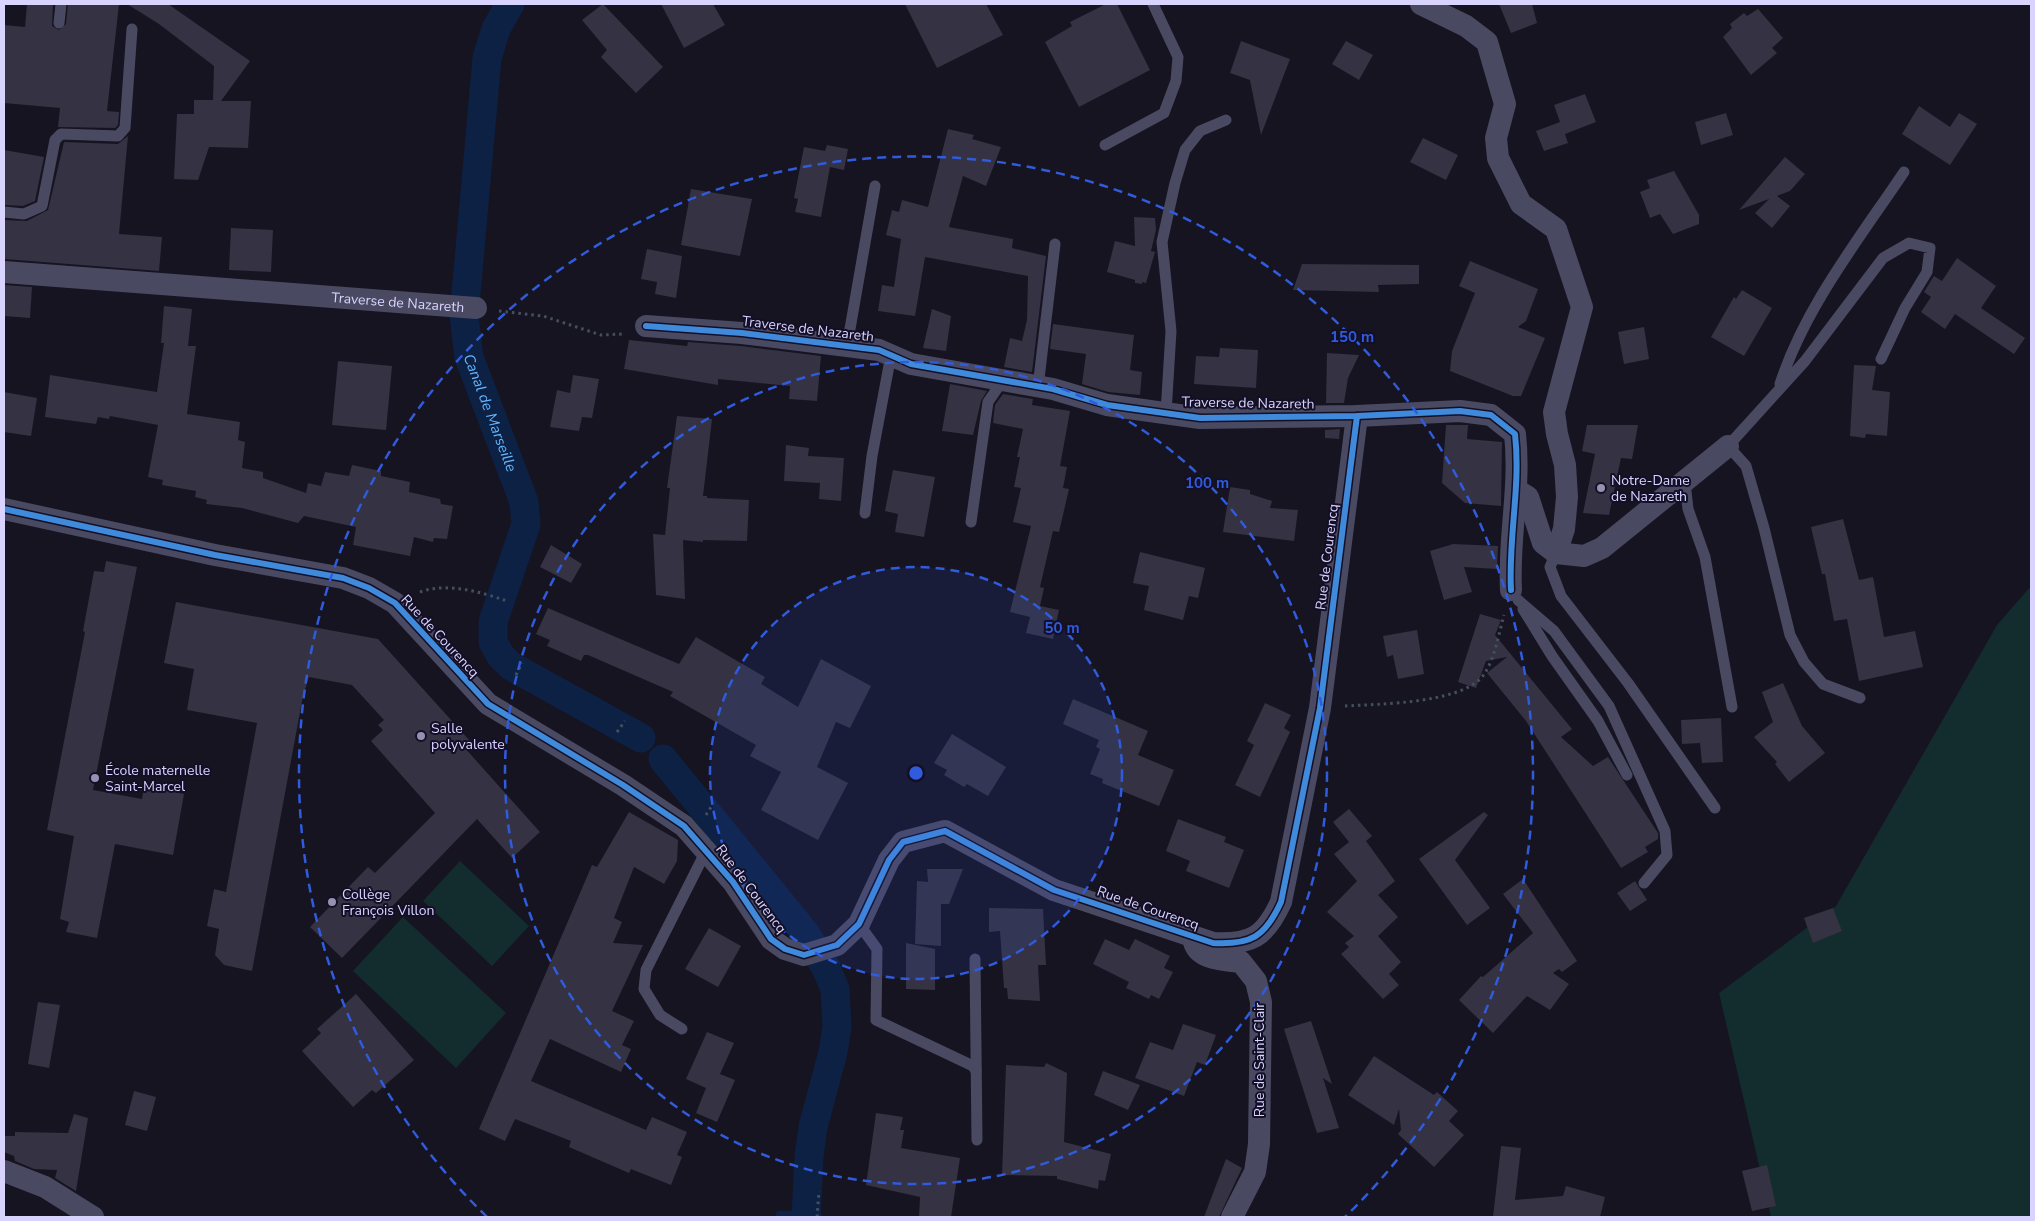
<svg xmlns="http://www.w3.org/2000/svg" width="2035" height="1221" font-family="'Nunito Sans',sans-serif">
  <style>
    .green { fill: #132c2d }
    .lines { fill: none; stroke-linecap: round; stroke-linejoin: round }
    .stream { stroke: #0d2144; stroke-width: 9 }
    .canal { stroke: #0d2144; stroke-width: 29 }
    .building { fill: #343243 }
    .path { stroke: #44505f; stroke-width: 3; stroke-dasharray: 2.5 4; stroke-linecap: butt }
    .lane { stroke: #4a4962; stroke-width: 11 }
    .street { stroke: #4a4962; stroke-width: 22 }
    .cycleway-casing { stroke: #130f26; stroke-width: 9 }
    .cycleway { stroke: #408adc; stroke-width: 6 }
    .ring { fill: none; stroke: #305bdc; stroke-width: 2.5; stroke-dasharray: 9 6 }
    .poi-dot { fill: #9591b1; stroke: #130f26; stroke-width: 2 }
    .labels { text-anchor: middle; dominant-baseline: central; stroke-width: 4; stroke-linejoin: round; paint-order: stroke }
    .street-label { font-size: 14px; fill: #d9d4ff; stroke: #130f26 }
    .poi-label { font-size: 14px; fill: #d9d4ff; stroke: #130f26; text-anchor: start }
    .water-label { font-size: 15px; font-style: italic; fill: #62b6ff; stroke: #130f26 }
    .centre { fill: #305bdc; stroke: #130f26; stroke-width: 2.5 }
    .ring-label { font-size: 15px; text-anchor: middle; font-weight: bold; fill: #305bdc; stroke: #130f26; stroke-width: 4; stroke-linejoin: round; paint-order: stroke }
  </style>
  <rect width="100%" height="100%" fill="#161421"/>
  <g class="green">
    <path d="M2031 586V1217H1771L1719 993 1836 906 1997 625Z"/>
    <path d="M460 861 529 926 492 966 423 901Z"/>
    <path d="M403 917 506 1013 456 1068 353 971Z"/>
  </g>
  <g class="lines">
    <path class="stream" d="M780 1215 818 1217"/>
    <g class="canal">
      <path id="s1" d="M510 4 496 29 487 58 464 316 469 357 524 502 526 524 493 622V642L500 655 511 666 641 738"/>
      <path d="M663 759 805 933 826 968 835 989 837 1027 833 1052 813 1127 809 1156 806 1217"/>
    </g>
  </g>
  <g class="building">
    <path d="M27 4H53L52 26 59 30 66 24 68 4H119L107 111 119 112 118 125 115 128 58 127 60 108 4 103V25L25 27Z"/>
    <path d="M127 4H168L250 61 221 101H251L248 148 209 147 198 180 174 179 177 114H194V100H213L214 66 159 24Z"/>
    <path d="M603 4 663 67 636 93 601 57 607 50 582 20Z"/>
    <path d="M661 4H713L725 25 684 48Z"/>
    <path d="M905 4H986L1003 35 937 68Z"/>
    <path d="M1106 4H1117L1150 70 1079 107 1045 42 1072 26 1070 22Z"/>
    <path d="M1499 4H1532L1537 23 1511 33Z"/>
    <path d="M1758 9 1783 38 1772 48 1777 53 1751 75 1723 37 1732 28 1730 24 1744 13 1747 16Z"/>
    <path d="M1241 41 1290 59 1261 135 1250 80 1230 73Z"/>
    <path d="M1346 41 1373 55 1359 80 1332 64Z"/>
    <path d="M1585 94 1596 122 1565 134 1568 143 1544 151 1536 131 1560 122 1554 105Z"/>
    <path d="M1919 106 1950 127 1959 113 1977 124 1950 165 1902 134Z"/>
    <path d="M1726 113 1733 135 1701 145 1695 122Z"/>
    <path d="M948 129 974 135 972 139 1001 147 986 186 963 176 949 227 1013 239 1012 248 1046 256 1032 372 1004 367 1010 338 1022 341 1027 320 1028 276 925 257 915 316 878 311 882 285 894 287 901 239 886 235 892 210 899 212 902 200 928 207Z"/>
    <path d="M128 136 119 234 162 237 159 271 4 259V220L27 221 48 210 64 142 118 144Z"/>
    <path d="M1423 138 1458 155 1446 180 1410 162Z"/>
    <path d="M827 145 848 149 844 170 830 167 821 217 795 212 798 199 794 198 804 147 825 151Z"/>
    <path d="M4 150 44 157 35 201 23 206 4 205Z"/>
    <path d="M1785 157 1805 174 1790 191 1777 196 1790 206 1772 228 1755 213 1769 199 1739 210Z"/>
    <path d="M1674 171 1699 215V224L1673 234 1660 214 1650 218 1640 192 1650 188 1647 180Z"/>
    <path d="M691 189 752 199 740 256 681 245Z"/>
    <path d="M1134 217 1155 218 1156 230 1151 251 1155 252 1146 283 1142 282V284L1135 283V280L1107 272 1115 241 1135 246Z"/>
    <path d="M231 228 273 230 271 272 229 270Z"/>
    <path d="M647 249 682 256 676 298 655 294 657 282 641 279Z"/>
    <path d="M1957 258 1996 286 1981 308 2025 338 2014 354 1955 314 1945 329 1921 312 1931 297 1924 292 1934 276 1942 281Z"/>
    <path d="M1470 261 1538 289 1526 321 1518 327 1545 338 1521 396H1513L1450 371 1452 351 1475 293 1459 286Z"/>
    <path d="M1302 264 1419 265V284L1378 285 1379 292 1293 290Z"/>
    <path d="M4 285 32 287 30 318 4 316Z"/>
    <path d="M1742 290 1772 308 1744 356 1711 337 1734 297 1736 299Z"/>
    <path d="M164 306 192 309 188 346H196L187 414 240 422 238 440 245 442 242 468 263 472V478L306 493 308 483 321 486 325 472 349 476 352 465 381 471V476L410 482 409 492 440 499 441 504 453 506 447 539 434 538 433 542 414 537 410 556 353 545 356 527 304 516 298 523 242 508 206 504 207 500 195 497 196 491 162 485 163 480 148 477 158 425 110 416 109 419 98 417 96 424 45 417 50 375 157 392 164 343H161Z"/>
    <path d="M932 309 951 316 946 351 923 348Z"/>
    <path d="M1053 324 1134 335 1130 370 1142 372 1140 395 1108 392 1082 384 1086 354 1050 349Z"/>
    <path d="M1644 327 1649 359 1624 364 1618 332Z"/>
    <path d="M629 340 687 346 688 342 741 346 821 356 817 401 789 399 790 386 718 379V385L624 369Z"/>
    <path d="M1220 348 1258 350 1256 388 1194 384 1196 356 1219 357Z"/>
    <path d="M1327 353 1359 355 1348 378 1344 403H1326Z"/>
    <path d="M338 361 392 366 386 430 332 425Z"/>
    <path d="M1854 365 1876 366 1872 390 1890 392 1887 436 1866 434 1865 438 1850 436Z"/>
    <path d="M573 375 599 379 592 418 582 417 579 431 550 427 557 390 570 393Z"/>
    <path d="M950 384 987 391 981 401 973 435 942 431Z"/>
    <path d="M4 392 37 398 31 436 4 432Z"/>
    <path d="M1003 394 1033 399 1032 405 1070 411 1060 466 1067 467 1063 488 1069 489 1059 532 1053 531 1040 587 1044 588 1040 606 1059 610 1053 639 1026 633 1030 617 1010 612 1031 526 1013 522 1021 488 1014 487 1020 457H1017L1023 429 993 423 995 405Z"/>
    <path d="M677 416 712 419 703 496H707V498L749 500 747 541 703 540V542L683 540 685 599 656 595 653 534 665 535 670 488H667Z"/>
    <path d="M1446 425H1468L1467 439 1502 442 1501 506 1465 503 1442 483Z"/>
    <path d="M1587 425H1638L1632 459 1621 458 1609 515 1583 513 1595 454 1582 451Z"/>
    <path d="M1340 429 1339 439 1325 438V430Z"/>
    <path d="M786 445 809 448 808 456 844 458 841 501 819 499 820 483 784 481Z"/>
    <path d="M893 470 935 477 924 537 895 532 898 514 885 511Z"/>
    <path d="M1230 487 1250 490V494L1272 501 1270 508 1298 510 1294 541 1223 532Z"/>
    <path d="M1843 519 1859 580 1873 577 1884 637 1915 631 1923 667 1859 681 1847 619 1834 621 1825 574H1822L1811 527Z"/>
    <path d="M1453 544 1498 546 1497 569 1464 567 1472 592 1444 600 1430 551Z"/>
    <path d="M551 545 582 564 571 583 540 567Z"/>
    <path d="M1140 552 1205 568 1198 598 1189 596 1183 620 1144 610 1149 586 1133 583Z"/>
    <path d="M106 561 137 567 93 790 142 799 144 786 184 794 173 855 115 844 97 938 66 932 69 922 60 919 74 836 47 830 85 632 83 631 94 571 104 572Z"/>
    <path d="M176 602 378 639 470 741 464 747 540 832 512 858 477 819 342 958 310 927 368 867 375 873 435 813 371 741 383 730 378 725 384 720 352 685 309 677 303 696 252 971 224 965 215 955 219 929 207 926 214 889 226 892 257 723 187 710 194 669 164 663Z"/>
    <path d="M548 608 679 664 696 637 765 677 761 684 798 707 821 659 871 686 850 728 836 722 817 767 848 783 818 840 761 810 781 772 750 756 756 745 670 696 673 692 588 655H584L581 661 547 646 550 640 536 634Z"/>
    <path d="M1480 614 1501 620 1495 635 1572 729 1561 737 1593 766 1608 757 1658 833V839L1645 847 1648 852 1621 868 1526 721 1487 673 1507 657 1486 661 1476 688 1458 682Z"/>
    <path d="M1417 630 1424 674 1398 679 1393 655 1387 657 1383 636Z"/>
    <path d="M1783 683 1802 726 1825 753 1789 782 1775 764 1777 762 1754 737 1773 722 1762 692Z"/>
    <path d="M1073 699 1148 731 1138 755 1174 770 1159 806 1102 783 1103 779 1090 774 1100 749 1096 747 1099 740 1063 724Z"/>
    <path d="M1265 703 1291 715 1284 728 1290 732 1260 797 1235 785 1254 745 1247 741Z"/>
    <path d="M1721 718 1723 762 1702 763 1700 743 1682 744 1681 720Z"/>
    <path d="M952 734 1006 767 988 796 967 784 964 787 944 775 947 770 934 763Z"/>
    <path d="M1349 809 1372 836 1366 841 1395 881 1378 895 1398 917 1378 936 1401 962 1389 974 1399 985 1383 999 1341 954 1349 947 1345 943 1354 936 1327 912 1357 881 1334 854 1349 842 1333 822Z"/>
    <path d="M629 812 678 840 677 861 664 884 634 867 614 918 622 922 613 943 643 945 612 1011 634 1021 622 1045 631 1049 621 1072 550 1039 531 1081 646 1130 652 1117 687 1132 677 1155 682 1157 671 1185 631 1169 629 1173 569 1147 571 1141 515 1119 505 1141 479 1129 592 865 597 867Z"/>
    <path d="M1484 812 1488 815 1455 860 1490 908 1467 925 1419 859Z"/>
    <path d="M1178 819 1226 837 1224 842 1244 850 1229 888 1186 871 1190 861 1166 851Z"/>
    <path d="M927 869H963L949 904H941V946L915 944 917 881 928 882Z"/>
    <path d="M1523 879 1577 961 1562 972 1559 969 1553 973 1569 984 1550 1010 1527 996 1493 1033 1459 1000 1481 976 1483 977 1533 933 1503 894Z"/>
    <path d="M1635 881 1647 900 1630 911 1617 893Z"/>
    <path d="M989 908 1043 909 1046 965H1038L1040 1001 1008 999 1007 988H1004L1000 931 989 932Z"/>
    <path d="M1833 908 1842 931 1813 943 1804 918Z"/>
    <path d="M709 928 741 946 718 987 685 969Z"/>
    <path d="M1105 939 1129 950 1135 939 1170 956 1164 968 1173 972 1159 999 1151 995 1149 999 1126 988 1129 982 1093 964Z"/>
    <path d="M906 943 935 949V990L906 989Z"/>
    <path d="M356 994 414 1060 376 1093 372 1090 353 1107 302 1051 321 1033 317 1029Z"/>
    <path d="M38 1002 60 1005 49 1068 28 1064Z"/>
    <path d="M1311 1021 1332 1084 1323 1078 1339 1128 1317 1133 1284 1029Z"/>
    <path d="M1183 1024 1216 1035 1205 1065 1197 1062 1184 1096 1135 1078 1150 1042 1173 1050Z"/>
    <path d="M707 1032 734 1043 720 1074 735 1080 717 1122 696 1113 706 1088 686 1079Z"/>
    <path d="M1374 1056 1434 1095 1437 1092 1458 1111 1449 1121 1464 1135 1434 1167 1398 1134 1401 1130 1399 1109 1394 1125 1348 1095Z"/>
    <path d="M1046 1063 1067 1073 1064 1142 1111 1154 1105 1181 1099 1180 1098 1189 1057 1179V1176L1002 1175 1006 1065 1044 1067Z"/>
    <path d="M1103 1071 1140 1085 1128 1110 1094 1095Z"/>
    <path d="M134 1091 156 1097 147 1131 125 1125Z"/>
    <path d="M876 1113 903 1117 900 1130H904L901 1148 960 1158 951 1217H919L920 1197 866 1185Z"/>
    <path d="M74 1114 88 1118 76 1191 55 1178 57 1170 34 1169 15 1161 14 1156 4 1152V1136H15V1132L68 1133Z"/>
    <path d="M1501 1146 1521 1148 1515 1200 1563 1196 1566 1186 1605 1197 1600 1217H1493Z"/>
    <path d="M1226 1159 1242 1168 1219 1217H1204Z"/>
    <path d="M1767 1165 1776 1206 1752 1211 1742 1171Z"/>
  </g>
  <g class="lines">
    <g class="path">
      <path d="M499 311 543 316 601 335 622 334"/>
      <path d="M420 592C446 582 481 592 507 601"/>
      <path d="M516 675 522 663"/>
      <path d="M1345 706C1377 704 1466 704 1485 673 1495 657 1499 633 1504 615"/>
      <path d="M617 732 625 721"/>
      <path d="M706 815 713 804"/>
      <path d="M817 1217 819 1191"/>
    </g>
    <g class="lane">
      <path d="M59 23 61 4"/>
      <path d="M1105 145 1164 113 1176 81 1178 57 1153 4"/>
      <path d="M4 212 24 214 42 206 55 140 61 134 118 136 125 128 132 29"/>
      <path d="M847 346 875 186"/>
      <path d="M1780 384C1805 307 1859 239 1904 172"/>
      <path d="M1038 387 1055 244"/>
      <path d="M1166 413 1171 331 1162 242 1175 183 1185 150 1200 131 1226 120"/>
      <path d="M1685 483 1688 509 1705 557 1732 707"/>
      <path d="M865 513 872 456 891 355"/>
      <path d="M971 522 988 402 1003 380"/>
      <path d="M1556 553 1550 567 1561 596 1628 683 1715 808"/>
      <path d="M1518 600 1554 631 1609 706 1665 831 1667 855 1644 883"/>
      <path d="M1523 609 1552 656 1598 721 1627 775"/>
      <path d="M1860 698 1823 684 1804 662 1790 635 1764 528 1746 466 1728 446 1805 361 1883 258 1909 243 1930 248 1927 272 1905 308 1881 359"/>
      <path d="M859 924 877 949 876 1020 973 1066 976 1071"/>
      <path d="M975 959 977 1140"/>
      <path d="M682 1029 660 1015 644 989 646 970 706 851"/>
    </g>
    <g class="street">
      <path d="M1421 4 1466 26 1487 42 1505 104 1496 138 1498 158 1521 204 1556 229 1582 307 1554 412 1557 434 1565 465 1567 497 1564 529 1556 553"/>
      <path id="s2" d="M4 272 476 308"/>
      <path d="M646 326 742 333 879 350 911 364 1053 389 1107 405 1200 418 1357 416 1460 411 1491 415 1515 434C1521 487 1508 538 1511 590"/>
      <path d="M1517 490 1528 497 1543 543 1556 553 1584 556 1602 548 1728 446"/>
      <path d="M4 509 215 555 343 578 369 588 395 603 488 704 623 785 684 826 733 882 771 939 785 949 804 955 837 945 859 924 889 860 903 842 945 831 1054 890 1213 943C1251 945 1265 937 1281 902L1320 708 1357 416"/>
      <path d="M1194 942C1199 960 1225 960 1241 962L1256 981 1261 1002 1259 1144 1255 1172 1232 1217"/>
      <path d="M4 1171 45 1187 93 1217"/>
    </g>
    <g class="cycleway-casing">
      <g id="cycleway">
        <path d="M646 326 742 333 879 350 911 364 1053 389 1107 405 1200 418 1357 416 1460 411 1491 415 1515 434C1521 487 1508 538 1511 590"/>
        <path d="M4 509 215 555 343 578 369 588 395 603 488 704 623 785 684 826 733 882 771 939 785 949 804 955 837 945 859 924 889 860 903 842 945 831 1054 890 1213 943C1251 945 1265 937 1281 902L1320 708 1357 416"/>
      </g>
    </g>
    <use href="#cycleway" class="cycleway"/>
  </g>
  <circle cx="916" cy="773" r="206" fill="#305bdc" fill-opacity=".12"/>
  <g class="ring">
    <circle cx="916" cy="773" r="206"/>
    <circle cx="916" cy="773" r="411"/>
    <path d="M487 1217A617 617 0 1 1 1345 1217"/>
  </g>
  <g class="poi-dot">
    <circle cx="1601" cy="488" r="5"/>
    <circle cx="421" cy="736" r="5"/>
    <circle cx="95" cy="778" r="5"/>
    <circle cx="332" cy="902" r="5"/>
  </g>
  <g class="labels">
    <g class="street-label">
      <text stroke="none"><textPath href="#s2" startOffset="395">Traverse de Nazareth</textPath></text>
      <text transform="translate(808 329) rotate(7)">Traverse de Nazareth</text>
      <text transform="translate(1248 403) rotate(1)">Traverse de Nazareth</text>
      <text transform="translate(1327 557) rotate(-83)">Rue de Courencq</text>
      <text transform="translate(440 636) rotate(47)">Rue de Courencq</text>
      <text transform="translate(751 889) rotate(53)">Rue de Courencq</text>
      <text transform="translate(1148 908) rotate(19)">Rue de Courencq</text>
      <text transform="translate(1259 1060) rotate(-90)">Rue de Saint-Clair</text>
    </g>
    <g class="poi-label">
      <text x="1611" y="480">Notre-Dame<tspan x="1611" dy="16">de Nazareth</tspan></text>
      <text x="431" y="728">Salle<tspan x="431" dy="16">polyvalente</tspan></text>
      <text x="105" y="770">École maternelle<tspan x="105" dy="16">Saint-Marcel</tspan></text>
      <text x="342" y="894">Collège<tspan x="342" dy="16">François Villon</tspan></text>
    </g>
    <g class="water-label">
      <text stroke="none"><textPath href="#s1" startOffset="419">Canal de Marseille</textPath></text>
    </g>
  </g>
  <circle cx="916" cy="773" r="8" class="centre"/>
  <g class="ring-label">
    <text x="1352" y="342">150 m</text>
    <text x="1207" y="488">100 m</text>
    <text x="1062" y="633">50 m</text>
  </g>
  <rect width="2035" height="1221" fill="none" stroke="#d9d4ff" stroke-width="10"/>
</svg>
